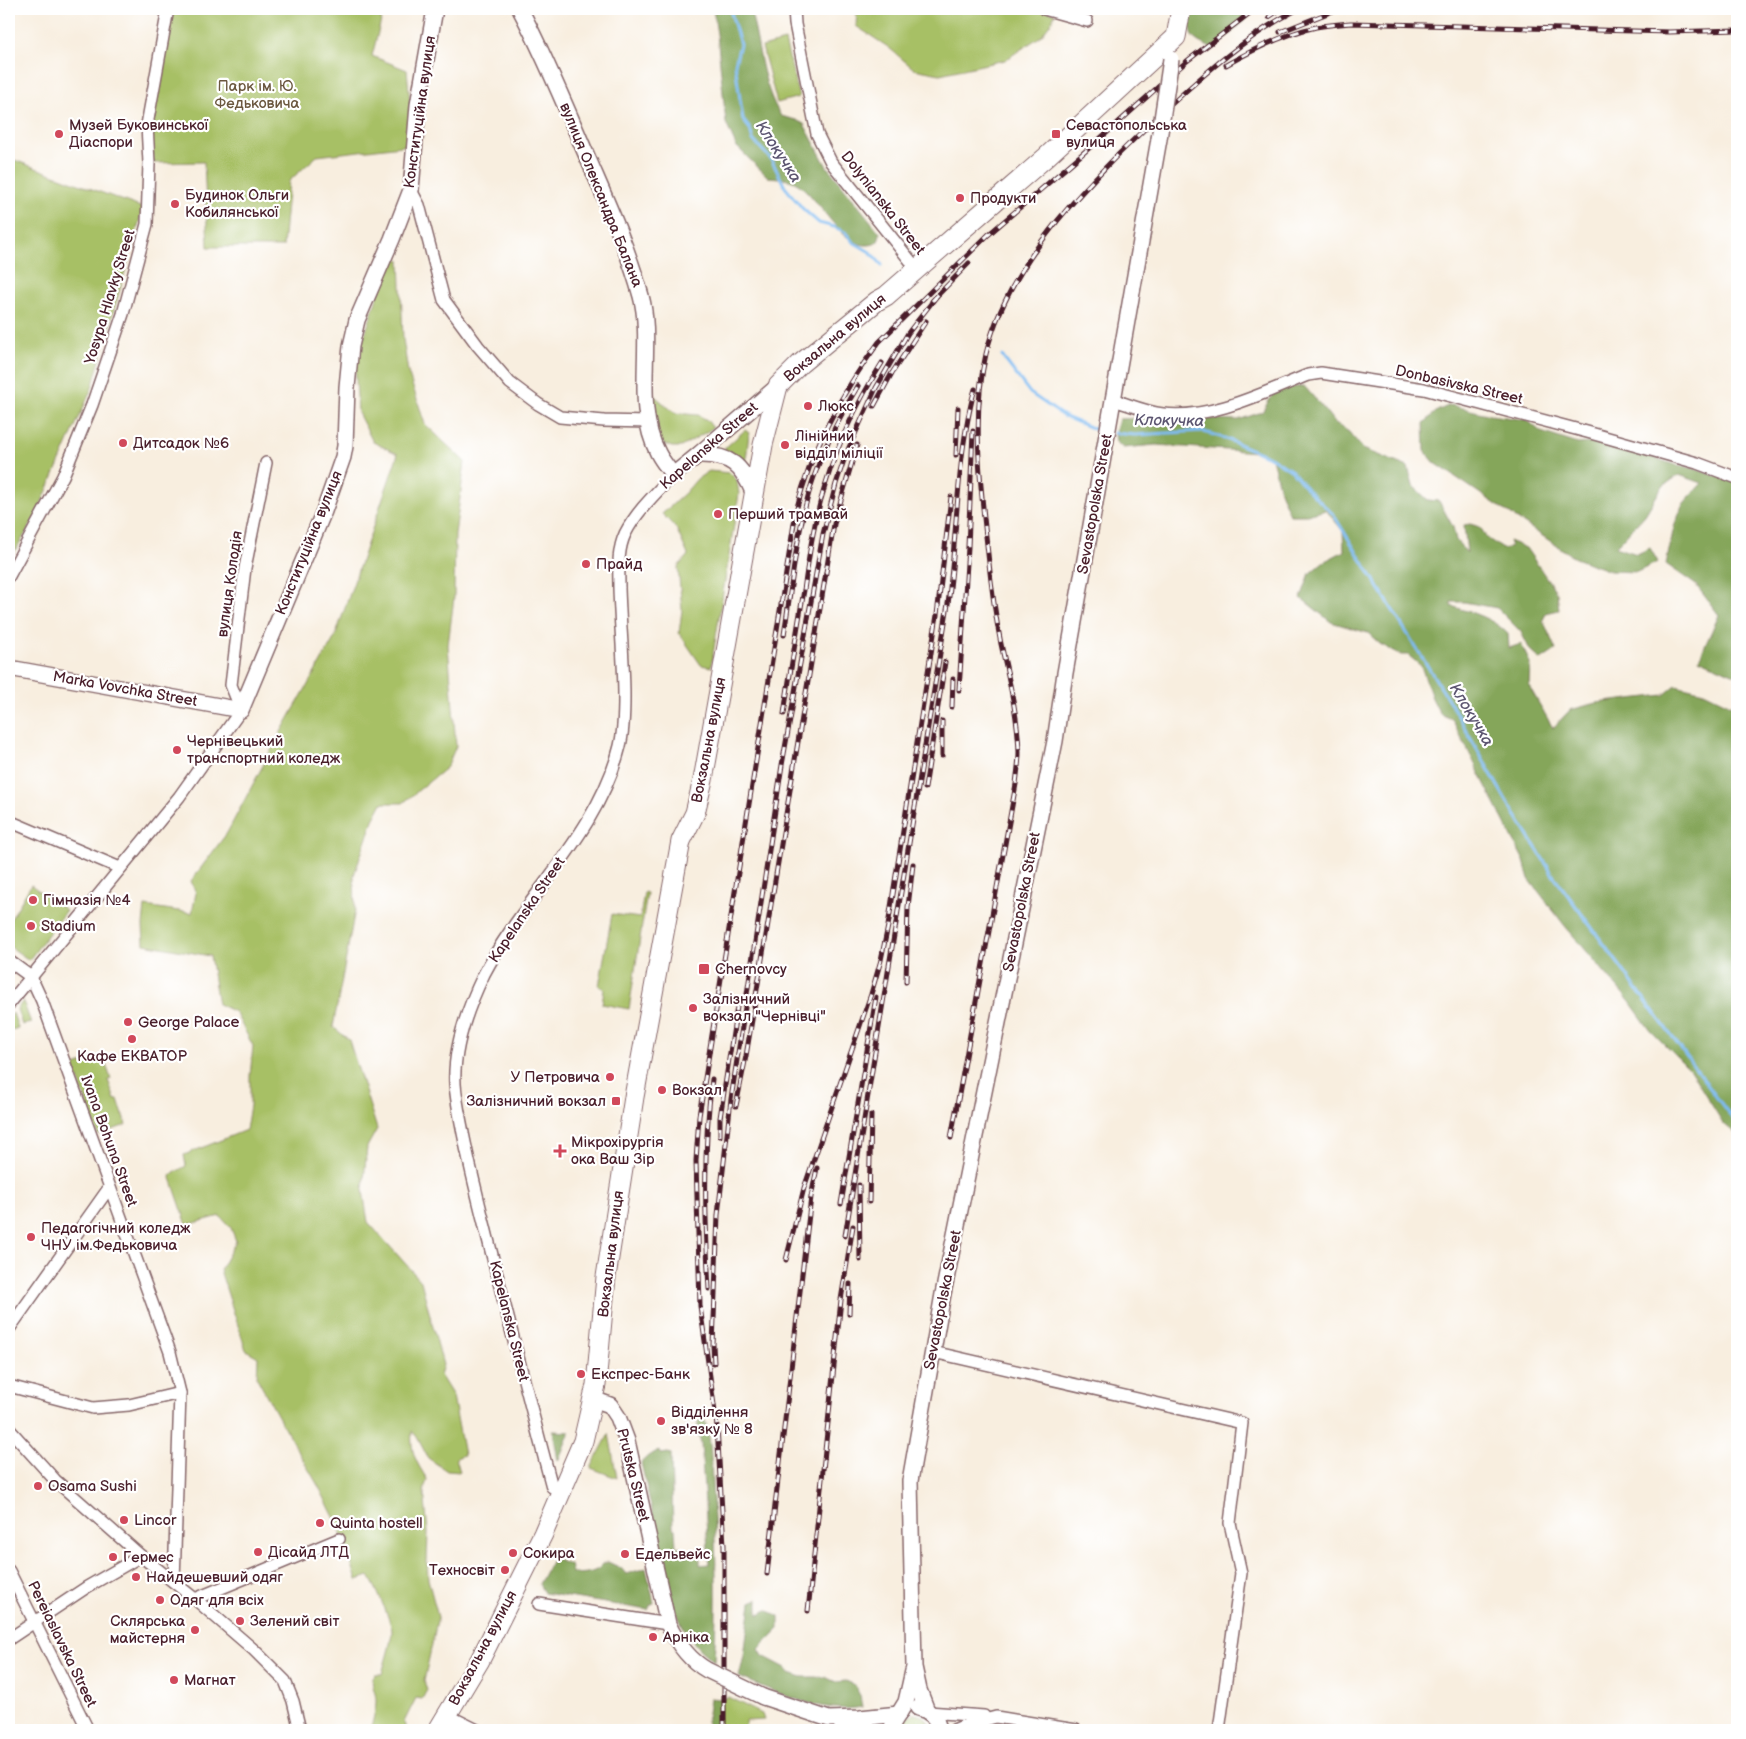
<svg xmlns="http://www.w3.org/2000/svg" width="1746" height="1739" font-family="'Balsamiq Sans',sans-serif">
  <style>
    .green { fill: #a7c065; stroke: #787048 }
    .forest { fill: #85a65a; stroke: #686242 }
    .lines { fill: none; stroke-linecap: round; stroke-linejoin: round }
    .stream { stroke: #7fbcf2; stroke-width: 3 }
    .minor-casing { stroke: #87676a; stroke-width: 14 }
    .tertiary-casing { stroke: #87676a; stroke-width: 18 }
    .primary-casing { stroke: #87676a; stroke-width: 21 }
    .minor { stroke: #fff; stroke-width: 11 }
    .tertiary { stroke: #fff; stroke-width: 15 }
    .primary { stroke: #fff; stroke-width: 19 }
    .rail-casing { stroke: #4a1f2b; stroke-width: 5 }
    .rail { stroke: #fff; stroke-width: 3; stroke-dasharray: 9; stroke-linecap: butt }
    .tertiary-bridge-casing { stroke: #87676a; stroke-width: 18; stroke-linecap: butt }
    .tertiary-bridge { stroke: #fff; stroke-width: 15 }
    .poi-dot { fill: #d1495b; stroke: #fff; stroke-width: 2 }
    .labels { text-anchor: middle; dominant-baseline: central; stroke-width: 4.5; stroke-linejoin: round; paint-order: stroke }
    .park-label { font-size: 15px; fill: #6b573f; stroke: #fff }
    .street-label { font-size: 15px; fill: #4a1f2b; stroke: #fff }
    .poi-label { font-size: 15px; fill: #4a1f2b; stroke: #fff; text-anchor: start }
    .water-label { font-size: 16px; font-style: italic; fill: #5d5671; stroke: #fff }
  </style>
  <rect width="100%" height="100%" fill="#fff"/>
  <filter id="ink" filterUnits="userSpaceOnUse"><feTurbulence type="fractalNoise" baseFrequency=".02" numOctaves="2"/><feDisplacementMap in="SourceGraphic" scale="10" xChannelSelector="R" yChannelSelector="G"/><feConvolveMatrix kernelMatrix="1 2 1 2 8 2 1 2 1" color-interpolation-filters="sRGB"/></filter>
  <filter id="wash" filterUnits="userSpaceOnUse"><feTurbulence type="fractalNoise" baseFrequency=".0096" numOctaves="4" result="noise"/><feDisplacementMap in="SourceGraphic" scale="20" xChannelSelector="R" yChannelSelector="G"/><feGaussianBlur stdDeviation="1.12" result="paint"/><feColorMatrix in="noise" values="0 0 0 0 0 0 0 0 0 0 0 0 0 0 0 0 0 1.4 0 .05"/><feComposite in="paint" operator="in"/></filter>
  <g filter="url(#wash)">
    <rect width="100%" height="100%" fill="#f8eedf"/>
    <g class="green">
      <path d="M171 9H384L372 56 407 70 412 123 410 145 317 156 289 181 283 247H208L204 162 153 163 151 126Z"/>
      <path d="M857 9H1038L1055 13 1052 21 1041 36 1005 60 940 74 914 69 888 47 856 26Z"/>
      <path d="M785 41 799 97 777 103 762 47Z"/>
      <path d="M9 158 143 208 92 388 35 518 9 561Z"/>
      <path d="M391 256 400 260 403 339 408 372 425 424 465 462 455 534 454 597 448 645 456 746 447 767 403 803H382L373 820 354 875 355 910 333 1027 349 1040 377 1129 367 1147 363 1191 368 1222 421 1281 443 1365 440 1375 453 1396 464 1455 456 1458 460 1472 447 1471 428 1458 417 1437 412 1431C410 1452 416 1462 427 1479L424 1491 428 1532 427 1562 428 1579 438 1617 424 1681 427 1690 422 1699 416 1698 404 1722 406 1730H371C372 1721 376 1711 376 1702 377 1692 368 1683 375 1674H382C385 1661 391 1645 392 1631 392 1623 374 1583 369 1576L357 1580 339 1527 320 1489 284 1427 257 1378 258 1357 246 1350 220 1270 236 1241 231 1228 220 1216 187 1225 170 1175 186 1166 184 1155 246 1130 250 1105V1076L253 1046 235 1012 218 1004 210 956 144 944 143 925 145 906 192 913 196 893 191 881 227 833 277 739 335 637 398 454 373 442 358 413 355 364Z"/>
      <path d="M651 393 675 413 698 415 707 420 713 428 681 447H672L663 444 657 439Z"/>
      <path d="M745 430 749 433 746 460 742 462 725 452V448Z"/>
      <path d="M709 471 730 473 737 480 739 494 711 667 701 665 679 633 682 610 678 567 688 555 676 528 662 514 685 493 697 479Z"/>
      <path d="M31 885 66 910 29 960 9 946V922Z"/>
      <path d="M644 892 647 893 629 1009 602 1004 604 989 599 986 612 914 640 918Z"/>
      <path d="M23 1001 31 1023 22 1025 17 1009Z"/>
      <path d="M13 1013 18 1028 9 1031V1019Z"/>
      <path d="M103 1056 111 1079 108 1080 115 1100 118 1099 126 1125 98 1135 74 1068 75 1066Z"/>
      <path d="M609 1434 617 1478 591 1468Z"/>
      <path d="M728 1697 762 1714 764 1720 745 1721 746 1730H718L721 1699Z"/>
      <path d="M915 1714 925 1717 933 1730H897C901 1721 904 1715 915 1714Z"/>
    </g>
    <g class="forest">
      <path d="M713 9H750C760 45 761 84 781 116L796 120 804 124 826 165 880 233C879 241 878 244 869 245 842 248 819 198 798 184 788 178 779 178 768 177L736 146 726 123 717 34Z"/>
      <path d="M1193 9H1257L1214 49C1187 38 1188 36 1193 9Z"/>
      <path d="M1304 386 1324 409 1334 422 1349 432 1363 449 1408 467 1413 486 1428 500 1439 501 1453 527 1456 540 1467 553 1464 525 1470 524 1480 527 1487 538 1503 549 1511 547 1509 541 1526 548 1557 593 1559 610 1546 613 1543 620 1556 650 1541 660 1530 650 1521 632 1497 608 1464 602H1451V606C1471 612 1493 618 1508 634L1509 648 1521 644 1530 663 1529 686 1553 728 1570 710 1596 703 1664 695 1676 685 1704 692 1737 708V1135L1723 1123 1690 1070 1651 1031 1630 1002 1565 926 1529 879 1524 861 1452 719 1440 714 1432 698 1421 666 1408 655H1401L1380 644 1368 633 1331 622 1301 598 1310 573 1323 562 1344 551 1343 531 1326 510 1307 515H1290L1280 491 1272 458 1257 452 1156 445 1123 448 1116 442 1115 434 1119 419 1162 417 1238 420 1262 412 1276 389Z"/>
      <path d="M1450 405 1491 415 1527 420 1541 432 1578 444 1607 441 1672 464 1692 468 1737 483V676L1699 659 1719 615 1696 585 1666 564 1674 527 1683 504 1702 483 1679 475 1662 487 1645 515 1615 547 1637 554 1650 548 1658 562 1637 572 1610 571 1575 558 1435 463 1425 451 1424 423 1437 411Z"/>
      <path d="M703 1415C712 1437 711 1460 712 1484 716 1543 718 1602 714 1661 674 1635 668 1585 659 1542 653 1515 647 1489 641 1463 647 1456 651 1453 660 1451L661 1454 668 1453 671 1454 673 1528 675 1529 676 1547H681L682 1556 700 1555V1565L709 1564 701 1444C698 1434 696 1426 700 1416Z"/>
      <path d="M553 1431 570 1432 558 1461Z"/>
      <path d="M553 1558 570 1565 572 1573C580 1574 590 1574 598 1569 602 1566 602 1563 608 1562L621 1568 626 1574 646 1568 654 1603 651 1604 648 1610 544 1593 539 1584Z"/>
      <path d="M758 1599V1615L767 1610 779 1616V1629L759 1649 763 1656 786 1668 790 1673 802 1677H825L836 1682 846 1681 855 1685 860 1696 862 1707C824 1715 774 1691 739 1677L744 1656 751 1602Z"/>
      <path d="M710 1698 721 1699 718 1730H706Z"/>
    </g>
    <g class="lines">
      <g class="stream">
        <path d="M730 9 740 44 735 64 743 120 750 129 753 140 771 159 785 187 803 209 819 223 834 227 845 232 853 242 870 252 882 265"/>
        <path d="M1002 356 1030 393 1063 416 1094 429"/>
        <path d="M1114 433 1135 435 1201 431 1224 438 1272 458 1292 471 1307 489 1333 514 1451 704 1506 800 1553 875 1737 1125"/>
      </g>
    </g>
  </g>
  <g filter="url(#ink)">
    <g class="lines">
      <g class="minor-casing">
        <g id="minor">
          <path d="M794 9 795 24 817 134 831 162 917 269"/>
          <path d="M1044 9 1087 21"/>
          <path d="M411 190 419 205 444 300 478 346 510 383 538 404 560 417 604 421 648 422"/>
          <path d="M1114 400C1130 405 1146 412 1163 414 1210 420 1265 392 1308 375L1321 373 1424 389 1587 432 1697 463 1737 478"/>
          <path d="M9 576 63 476 92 405 123 314 147 224 149 163 147 125 168 9"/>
          <path d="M9 821 120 868"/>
          <path d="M9 961 31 977 42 1001 170 1352 180 1393 174 1582"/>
          <path d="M9 1004 179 797 241 710 231 685 245 568 266 463"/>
          <path d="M9 1329 109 1188"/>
          <path d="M933 1352 1242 1423 1230 1523 1241 1573 1219 1730"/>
          <path d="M9 1386 93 1408 129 1405 180 1393"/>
          <path d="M9 1429 55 1480 141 1556 195 1599 254 1650 285 1681 293 1701 300 1730"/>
          <path d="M561 1492 552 1487C530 1405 509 1322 488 1239 479 1203 470 1168 463 1133 460 1117 456 1100 455 1084 453 1047 468 1007 484 974 525 896 598 834 620 746 624 729 624 713 624 697 624 660 620 624 619 588 619 570 617 551 625 534 636 512 656 493 673 475"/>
          <path d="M9 1571 88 1730"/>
          <path d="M195 1599 339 1539"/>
          <path d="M539 1604 668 1624"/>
          <path d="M9 1639 87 1587 141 1556"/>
          <path d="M928 1712 984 1716"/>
          <path d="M447 1715 477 1730"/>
          <path d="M954 1730 963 1726 996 1717 1076 1730"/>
        </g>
      </g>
      <g class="tertiary-casing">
        <g id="tertiary">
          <path d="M520 9C546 58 567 110 589 161 608 205 628 249 641 296 654 344 633 406 658 453 662 461 668 468 673 475L698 455 778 386"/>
          <path d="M698 455C731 454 742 466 754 494"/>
          <path d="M9 668 241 710 324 511 343 457 345 446 347 387 351 346 357 320 392 239 411 190 418 105 435 9"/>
          <path d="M593 1399 610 1405 618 1417 627 1441 668 1624C677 1643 689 1660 707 1670"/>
          <path d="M763 1697 829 1719 860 1718 899 1714"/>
          <path d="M918 1708C930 1710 937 1718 939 1730"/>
          <path d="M927 1711 919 1690 914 1667 910 1481 943 1294 1055 741 1065 673 1159 139"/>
          <path d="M840 1722 863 1730"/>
          <path d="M892 1730 893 1723 906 1702 913 1671"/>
        </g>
      </g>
      <g class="primary-casing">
        <path id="primary" d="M438 1730 480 1660 543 1534 583 1441 596 1385 606 1277 634 1097 676 868 681 841 695 813 703 780 763 445 778 386 800 364 877 301 886 296 1045 158 1176 37 1181 9"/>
      </g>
      <use href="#minor" class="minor"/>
      <use href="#tertiary" class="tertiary"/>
      <use href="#primary" class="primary"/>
      <g class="rail-casing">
        <g id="rail">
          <path d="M1269 17 1281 9"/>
          <path d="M1280 32 1338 9"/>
          <path d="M1226 65C1254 49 1284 34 1316 27 1327 25 1339 24 1351 23L1669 32 1737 30"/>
          <path d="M932 301 969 263"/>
          <path d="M874 406 892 373 926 321"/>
          <path d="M956 455 958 408"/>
          <path d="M784 635C792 583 797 524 815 474 826 443 841 414 858 386"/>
          <path d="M959 690 968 547 973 431"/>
          <path d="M952 707 953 679"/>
          <path d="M784 714C790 672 797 631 804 590 809 555 814 520 825 486 838 443 858 401 882 363"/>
          <path d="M942 721V756"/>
          <path d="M925 788 945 662"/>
          <path d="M906 982 908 907 913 864"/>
          <path d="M736 1106 746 1056 834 524 857 445"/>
          <path d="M720 1136V1118L738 1000"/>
          <path d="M951 1138 1016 784C1017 774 1019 763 1019 752 1018 716 1009 680 1001 644 995 614 991 584 988 554 981 491 971 416 986 354 1009 258 1094 176 1164 111 1205 73 1248 35 1298 9"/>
          <path d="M859 1185 860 1260"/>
          <path d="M869 1202 871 1115"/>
          <path d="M841 1204 876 997"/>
          <path d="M845 1236 948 604C955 553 956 500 963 449 966 429 969 408 975 389"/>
          <path d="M786 1260 804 1188 871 994 881 960 888 926 937 615 951 497"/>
          <path d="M709 1289C705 1218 703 1149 712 1079"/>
          <path d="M849 1314 850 1284"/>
          <path d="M714 1363 713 1345 718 1215 731 1099 782 765 823 534 836 484 846 454 876 388 908 333 936 297"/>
          <path d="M767 1574 811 1197 817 1168"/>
          <path d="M808 1611 841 1300 853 1226"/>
          <path d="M724 1730V1546L717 1426 700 1306 696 1161 699 1116 796 511C811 450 841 393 879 342L988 235 1110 130 1187 61 1255 9"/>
        </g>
      </g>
      <use href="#rail" class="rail"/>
      <g class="tertiary-bridge-casing">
        <g id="tertiary-bridge">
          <path d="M1159 139 1171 59"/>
          <path d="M707 1670 763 1697"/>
        </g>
      </g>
      <use href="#tertiary-bridge" class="tertiary-bridge"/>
    </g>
  </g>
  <g class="poi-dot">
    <circle cx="59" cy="134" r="5"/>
    <rect x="1051" y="129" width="10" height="10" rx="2.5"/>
    <circle cx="960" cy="198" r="5"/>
    <circle cx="175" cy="204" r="5"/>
    <circle cx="808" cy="406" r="5"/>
    <circle cx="123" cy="443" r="5"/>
    <circle cx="785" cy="445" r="5"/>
    <circle cx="718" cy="514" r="5"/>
    <circle cx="586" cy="564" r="5"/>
    <circle cx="177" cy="750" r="5"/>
    <circle cx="33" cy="900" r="5"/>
    <circle cx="31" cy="926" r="5"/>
    <rect x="698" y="963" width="12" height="12" rx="2.5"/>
    <circle cx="693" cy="1008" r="5"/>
    <circle cx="128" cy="1022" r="5"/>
    <circle cx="132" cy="1039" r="5"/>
    <circle cx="610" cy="1077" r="5"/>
    <circle cx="662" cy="1090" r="5"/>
    <rect x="611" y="1096" width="10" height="10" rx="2.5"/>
    <path d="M557.5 1143.5h5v5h5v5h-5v5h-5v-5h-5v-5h5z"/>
    <circle cx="31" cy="1237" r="5"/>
    <circle cx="581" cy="1374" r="5"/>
    <circle cx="661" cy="1421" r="5"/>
    <circle cx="38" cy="1486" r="5"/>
    <circle cx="124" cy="1520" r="5"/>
    <circle cx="320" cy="1523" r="5"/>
    <circle cx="258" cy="1552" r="5"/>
    <circle cx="513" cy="1553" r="5"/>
    <circle cx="625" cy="1554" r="5"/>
    <circle cx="113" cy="1557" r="5"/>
    <circle cx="505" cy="1570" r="5"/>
    <circle cx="136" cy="1577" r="5"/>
    <circle cx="160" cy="1600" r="5"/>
    <circle cx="240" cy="1621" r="5"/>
    <circle cx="195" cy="1630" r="5"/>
    <circle cx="653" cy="1637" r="5"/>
    <circle cx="174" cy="1680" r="5"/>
  </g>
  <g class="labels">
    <g class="park-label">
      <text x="257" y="86">Парк ім. Ю.<tspan x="257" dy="17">Федьковича</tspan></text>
    </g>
    <g class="street-label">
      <text transform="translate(420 112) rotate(-82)">Конституційна вулиця</text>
      <text transform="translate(601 195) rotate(68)">вулиця Олександра Балана</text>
      <text transform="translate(883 203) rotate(52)">Dolynianska Street</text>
      <text transform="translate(110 297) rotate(-73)">Yosypa Hlavky Street</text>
      <text transform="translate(835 338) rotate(-40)">Вокзальна вулиця</text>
      <text transform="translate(1459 385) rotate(13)">Donbasivska Street</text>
      <text transform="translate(709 446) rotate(-41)">Kapelanska Street</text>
      <text transform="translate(1095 504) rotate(-80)">Sevastopolska Street</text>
      <text transform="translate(309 543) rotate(-68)">Конституційна вулиця</text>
      <text transform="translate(230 584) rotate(-82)">вулиця Колодія</text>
      <text transform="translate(125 689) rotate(10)">Marka Vovchka Street</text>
      <text transform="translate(709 740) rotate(-79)">Вокзальна вулиця</text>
      <text transform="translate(1022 902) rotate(-79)">Sevastopolska Street</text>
      <text transform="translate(527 910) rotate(-56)">Kapelanska Street</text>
      <text transform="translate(109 1141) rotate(70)">Ivana Bohuna Street</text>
      <text transform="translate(611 1254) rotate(-83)">Вокзальна вулиця</text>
      <text transform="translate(943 1300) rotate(-79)">Sevastopolska Street</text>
      <text transform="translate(509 1321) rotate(76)">Kapelanska Street</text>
      <text transform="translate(633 1475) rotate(76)">Prutska Street</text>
      <text transform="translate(62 1644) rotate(64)">Pereiaslavska Street</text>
      <text transform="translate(483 1648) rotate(-62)">Вокзальна вулиця</text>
    </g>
    <g class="poi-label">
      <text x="69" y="125">Музей Буковинської<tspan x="69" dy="17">Діаспори</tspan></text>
      <text x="1066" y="125">Севастопольська<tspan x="1066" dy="17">вулиця</tspan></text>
      <text x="185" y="195">Будинок Ольги<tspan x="185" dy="17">Кобилянської</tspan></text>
      <text x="970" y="198">Продукти</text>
      <text x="818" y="406">Люкс</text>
      <text x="795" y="436">Лінійний<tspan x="795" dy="17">відділ міліції</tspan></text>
      <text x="133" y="443">Дитсадок №6</text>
      <text x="728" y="514">Перший трамвай</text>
      <text x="596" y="564">Прайд</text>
      <text x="187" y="741">Чернівецький<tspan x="187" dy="17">транспортний коледж</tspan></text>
      <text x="43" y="900">Гімназія №4</text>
      <text x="41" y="926">Stadium</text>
      <text x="715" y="969">Chernovcy</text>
      <text x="703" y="999">Залізничний<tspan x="703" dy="17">вокзал "Чернівці"</tspan></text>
      <text x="138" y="1022">George Palace</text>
      <text x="132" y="1056" text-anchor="middle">Кафе ЕКВАТОР</text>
      <text x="600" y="1077" text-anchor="end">У Петровича</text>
      <text x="672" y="1090">Вокзал</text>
      <text x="606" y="1101" text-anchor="end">Залізничний вокзал</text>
      <text x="571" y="1142">Мікрохірургія<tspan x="571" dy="17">ока Ваш Зір</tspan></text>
      <text x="41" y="1228">Педагогічний коледж<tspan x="41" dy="17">ЧНУ ім.Федьковича</tspan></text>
      <text x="591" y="1374">Eкспрес-Банк</text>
      <text x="671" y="1412">Відділення<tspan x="671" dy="17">зв'язку № 8</tspan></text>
      <text x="48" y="1486">Osama Sushi</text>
      <text x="134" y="1520">Lincor</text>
      <text x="330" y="1523">Quinta hostell</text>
      <text x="268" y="1552">Дісайд ЛТД</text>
      <text x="523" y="1553">Сокира</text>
      <text x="635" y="1554">Едельвейс</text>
      <text x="123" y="1557">Гермес</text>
      <text x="495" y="1570" text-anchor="end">Техносвіт</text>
      <text x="146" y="1577">Найдешевший одяг</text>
      <text x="170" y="1600">Одяг для всіх</text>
      <text x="185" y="1621" text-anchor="end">Склярська<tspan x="185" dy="17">майстерня</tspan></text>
      <text x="250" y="1621">Зелений світ</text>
      <text x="663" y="1637">Арніка</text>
      <text x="184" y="1680">Магнат</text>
    </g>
    <g class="water-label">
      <text transform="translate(778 152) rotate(57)">Клокучка</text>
      <text transform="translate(1169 421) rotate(1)">Клокучка</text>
      <text transform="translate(1471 715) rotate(59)">Клокучка</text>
    </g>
  </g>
  <rect width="1746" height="1739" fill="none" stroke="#fff" stroke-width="30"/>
</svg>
